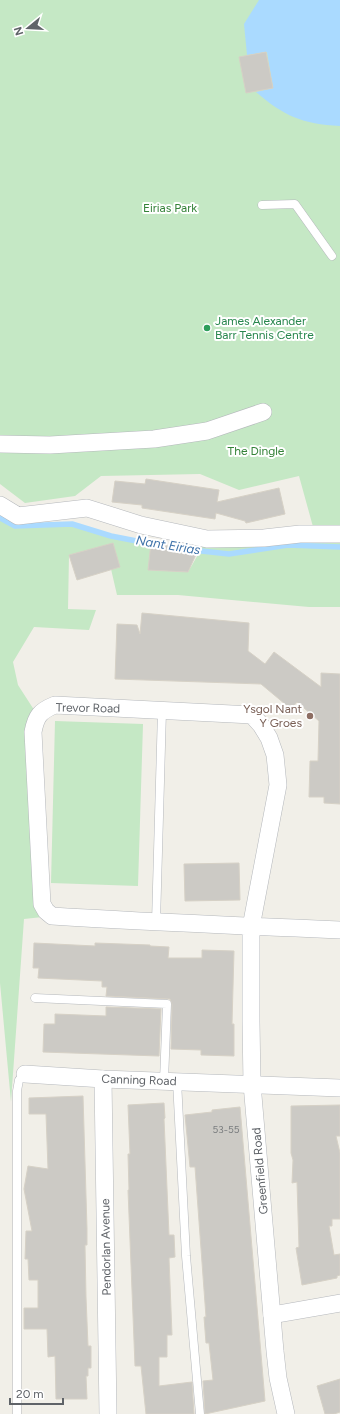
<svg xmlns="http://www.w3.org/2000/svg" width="340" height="1414" font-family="Figtree,sans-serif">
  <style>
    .green { fill: #c5e8c5 }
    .water { fill: #aadaff }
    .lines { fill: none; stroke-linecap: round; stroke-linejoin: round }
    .stream { stroke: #aadaff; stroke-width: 5.5 }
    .building { fill: #cccac5; stroke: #d6d1c6 }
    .lane-casing { stroke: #b5b8bc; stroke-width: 9 }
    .street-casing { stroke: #b5b8bc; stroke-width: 18 }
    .lane { stroke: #fff; stroke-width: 8 }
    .street { stroke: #fff; stroke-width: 17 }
    .leisure-dot { fill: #2e9e5b; stroke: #fff; stroke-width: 1.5 }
    .education-dot { fill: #8d6e63; stroke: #fff; stroke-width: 1.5 }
    .labels { text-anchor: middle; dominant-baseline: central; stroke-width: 4; stroke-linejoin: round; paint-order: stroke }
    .number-label { font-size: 10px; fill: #7a7d7f }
    .park-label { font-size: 12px; fill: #348238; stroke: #fff }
    .leisure-label { font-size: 12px; fill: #27864d; stroke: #fff; text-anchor: start }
    .street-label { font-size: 12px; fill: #5f6368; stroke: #fff }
    .education-label { font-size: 12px; fill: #785e54; stroke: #fff; text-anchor: end }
    .water-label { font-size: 13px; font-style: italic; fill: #4174aa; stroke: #fff }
  </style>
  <rect width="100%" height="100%" fill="#f1efe8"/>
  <g class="green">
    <path d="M0 0H340V607H309L178 595H117L111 569 113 544 69 555 68 609 96 610 89 630 34 627 13 662 18 685 38 716 33 732 52 916 24 919 11 1102 0 983V518L15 526 72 524 111 536 151 543 148 570 188 572 207 539 273 537 288 545 300 539 315 534 299 476 239 490 200 474 101 476 75 496 25 503 0 484Z"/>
    <path d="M55 721 143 724 138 886 51 883Z"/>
  </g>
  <path class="water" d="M259 0H340V126C302 124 284 116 256 92L273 88 267 52 247 55 244 24Z"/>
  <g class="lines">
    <g class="stream">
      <path d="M0 518 15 526 72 524 111 536 157 545"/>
      <path d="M192 550 229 554 288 545 340 547"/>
    </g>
  </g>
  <g class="building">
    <path d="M266 52 273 88 246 93 239 57Z"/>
    <path d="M146 479 219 490 217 502 279 488 285 514 246 523 245 521 216 513 215 519 142 508V505L112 502 115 481 145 484Z"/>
    <path d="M113 543 120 567 77 580 69 555Z"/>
    <path d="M151 543 168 546 198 550 188 572 148 570Z"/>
    <path d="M142 613 249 623 248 651 265 664 274 652 321 687V673L340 674V804L324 803V797H309L310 761H318L319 721 297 702 291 709 261 684 115 679 117 624 137 625 140 634Z"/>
    <path d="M239 863 240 900 185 901 184 864Z"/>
    <path d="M34 943 95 946V943L150 945V946L169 947 168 958H202V950L234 951 232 1024H234V1056L201 1055V1050L171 1049 172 1004 170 999 106 996 107 987H102V981L38 978 39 968H33Z"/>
    <path d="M106 1007 161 1009 159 1056 43 1052 44 1024H55V1014L106 1016Z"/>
    <path d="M83 1096 87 1229V1245H85L86 1297 88 1346H91V1368H88V1376H86L87 1399H56L55 1356 48 1357 47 1329H24V1308H38V1280H29L28 1259H25L26 1231H32L24 1189 28 1166 48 1169 46 1114H29V1098Z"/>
    <path d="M164 1103 165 1118 164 1119 169 1235H174L175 1257 169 1258 172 1335H167V1357H159V1386L192 1382 194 1414H146L141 1366H135L128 1190H129L128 1154H130L128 1105Z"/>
    <path d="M340 1105V1136H336L340 1153V1219H332V1226H329L334 1255 340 1254V1275L337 1276V1278L302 1285 296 1248 299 1247 297 1182 292 1183 293 1160 291 1153V1106Z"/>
    <path d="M240 1107 265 1401 205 1414 203 1381 213 1380 209 1343H206L204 1317H206L195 1167H190L185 1115 212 1112V1110Z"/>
    <path d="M340 1379V1412L334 1414H325L317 1386Z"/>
  </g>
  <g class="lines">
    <g class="lane-casing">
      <g id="lane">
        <path d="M262 205 295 204 332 256"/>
        <path d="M156 922 162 711"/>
        <path d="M35 998 167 1004 164 1081"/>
        <path d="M177 1081 186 1256 200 1414"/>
        <path d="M17 1414V1091L19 1080 25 1074"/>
      </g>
    </g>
    <g class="street-casing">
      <g id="street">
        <path d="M0 444 50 445 154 439 207 431 263 412"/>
        <path d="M0 505 18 516 87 508 141 525 207 539 264 538 300 534H340"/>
        <path d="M25 1074 103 1079 340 1088"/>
        <path d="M103 1079 108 1414"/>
        <path d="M272 1315 340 1303"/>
        <path d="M286 1414 278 1378 275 1351 252 1084 251 1022V927L278 785 275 755 269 738 261 725 252 715 55 705C40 711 36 716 33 732L42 904 46 911 52 916C148 922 244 926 340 930"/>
      </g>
    </g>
    <use href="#lane" class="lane"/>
    <use href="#street" class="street"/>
  </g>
  <circle class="leisure-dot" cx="207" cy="328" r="4"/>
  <circle class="education-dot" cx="310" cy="716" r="4"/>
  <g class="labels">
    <g class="number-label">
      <text x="226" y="1129">53-55</text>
    </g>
    <g class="park-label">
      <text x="170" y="208">Eirias Park</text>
      <text x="256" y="451">The Dingle</text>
    </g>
    <g class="leisure-label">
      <text x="215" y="321">James Alexander<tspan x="215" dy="14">Barr Tennis Centre</tspan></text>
    </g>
    <g class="street-label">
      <text transform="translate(88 708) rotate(1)">Trevor Road</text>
      <text transform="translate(139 1080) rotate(2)">Canning Road</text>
      <text transform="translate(260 1171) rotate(-95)">Greenfield Road</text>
      <text transform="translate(106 1247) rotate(-91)">Pendorlan Avenue</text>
    </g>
    <g class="education-label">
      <text x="302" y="709">Ysgol Nant<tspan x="302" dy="14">Y Groes</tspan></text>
    </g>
    <g class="water-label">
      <text transform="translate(168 545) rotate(9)">Nant Eirias</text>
    </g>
  </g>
  <g transform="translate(28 28) rotate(252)" stroke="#ffffff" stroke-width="3" paint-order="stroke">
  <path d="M0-3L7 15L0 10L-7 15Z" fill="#5f6368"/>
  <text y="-6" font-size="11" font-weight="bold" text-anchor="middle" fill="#5f6368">N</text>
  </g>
  <path d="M10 1398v6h53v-6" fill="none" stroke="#5f6368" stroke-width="2"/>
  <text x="16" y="1398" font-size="12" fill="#5f6368" stroke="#ffffff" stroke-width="3" paint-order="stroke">20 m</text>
</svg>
